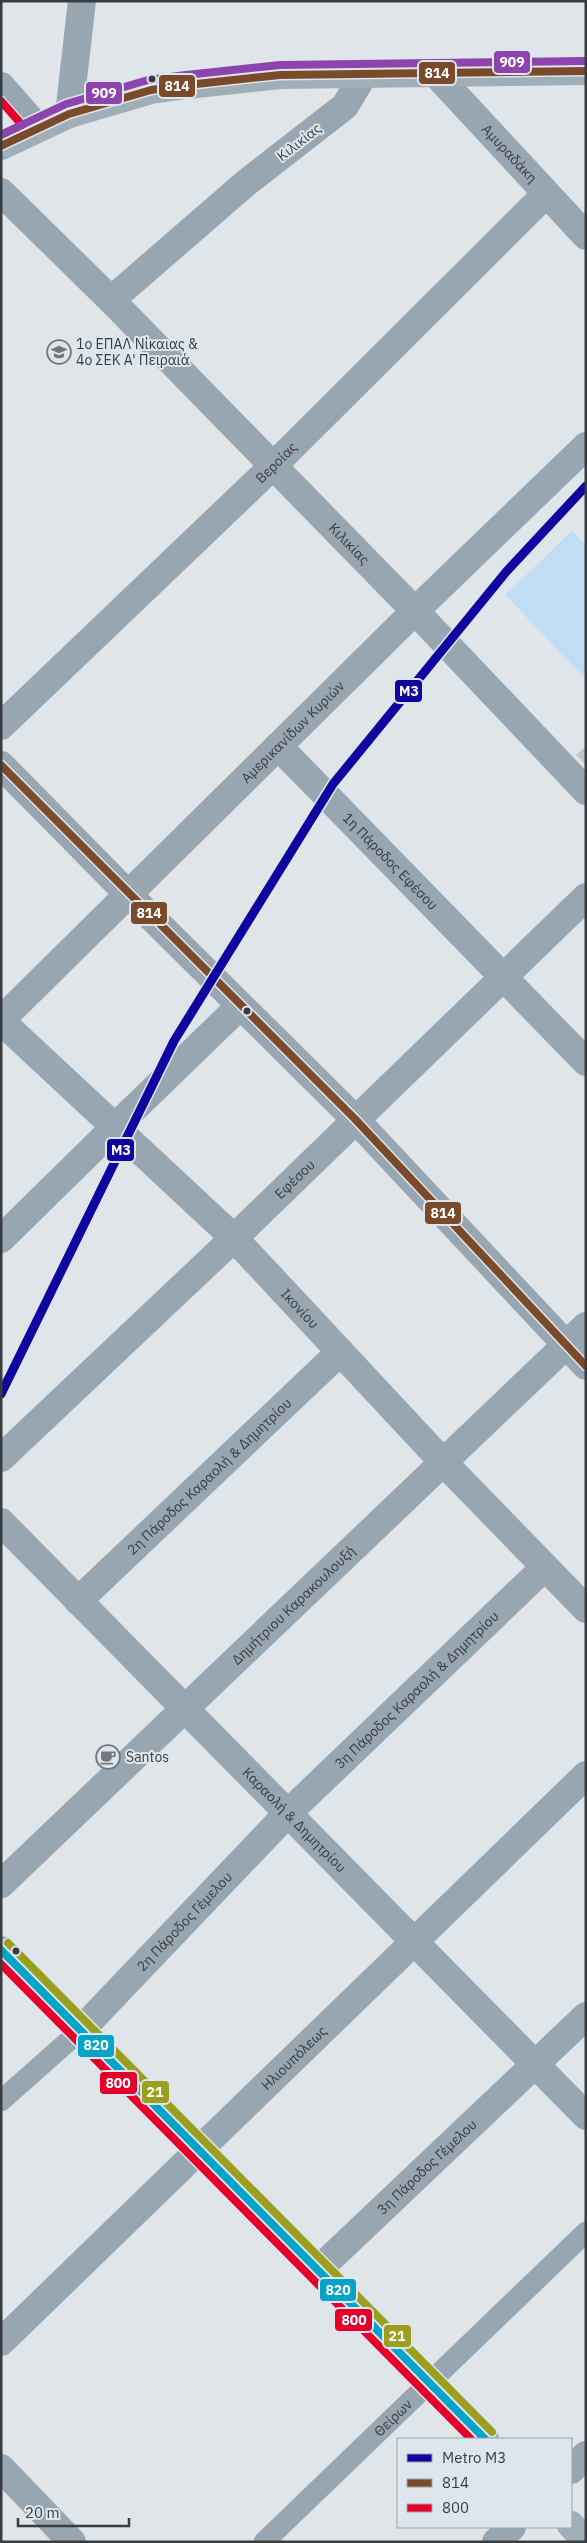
<svg xmlns="http://www.w3.org/2000/svg" width="587" height="2543" font-family="'IBM Plex Sans',sans-serif">
  <style>
    .grass { fill: #bfddf5 }
    .building { fill: #c2c6ca }
    .lines { fill: none; stroke-linecap: round; stroke-linejoin: round }
    .service { stroke: #98a6b2; stroke-width: 21 }
    .pedestrian { stroke: #98a6b2; stroke-width: 28 }
    .minor { stroke: #98a6b2; stroke-width: 28 }
    .tertiary { stroke: #98a6b2; stroke-width: 28 }
    .secondary { stroke: #a0aeb8; stroke-width: 28 }
    .bus-1-casing { stroke: #dde6ed; stroke-width: 11 }
    .bus-2-casing { stroke: #dde6ed; stroke-width: 11 }
    .bus-3-casing { stroke: #dde6ed; stroke-width: 11 }
    .bus-4-casing { stroke: #dde6ed; stroke-width: 11 }
    .bus-5-casing { stroke: #dde6ed; stroke-width: 11 }
    .bus-1 { stroke: #7a4b2a; stroke-width: 8 }
    .bus-2 { stroke: #e4002b; stroke-width: 8 }
    .bus-3 { stroke: #03a4c7; stroke-width: 8 }
    .bus-4 { stroke: #9c9e20; stroke-width: 8 }
    .bus-5 { stroke: #8e44ad; stroke-width: 8 }
    .metro-1-casing { stroke: #dde6ed; stroke-width: 12 }
    .metro-1 { stroke: #10069f; stroke-width: 9 }
    .bus-dot { fill: #393c3f; stroke: #dde6ed; stroke-width: 2 }
    .labels { text-anchor: middle; dominant-baseline: central; stroke-width: 4; stroke-linejoin: round; paint-order: stroke }
    .street-label { font-size: 14px; fill: #393c3f; stroke: #dde6ed }
    .poi-label { font-size: 14px; fill: #393c3f; stroke: #dde6ed; text-anchor: start }
    .line-badge { stroke: #dde6ed; stroke-width: 2 }
    .badge-label { font-size: 14px; text-anchor: middle; font-weight: bold; fill: #fff }
  </style>
  <rect width="100%" height="100%" fill="#e0e5ea"/>
  <path class="grass" d="M572 531 586 545V679L505 595Z"/>
  <path class="building" d="M586 746V765L576 755Z"/>
  <g class="lines">
    <g class="service">
      <path d="M1 2101 81 2030"/>
      <path id="s1" d="M264 2542 586 2232"/>
    </g>
    <g class="pedestrian">
      <path d="M1 192 111 300"/>
      <path id="s2" d="M278 746 586 1062"/>
      <path d="M115 1127 240 1006"/>
      <path id="s3" d="M78 1601 340 1352"/>
      <path id="s4" d="M81 2030 288 1813 545 1567"/>
      <path id="s5" d="M318 2270 586 2016"/>
      <path d="M1 2468 72 2542"/>
      <path d="M571 2470 586 2455"/>
      <path d="M496 2542 512 2527"/>
    </g>
    <g class="minor">
      <path id="s6" d="M434 72 586 236"/>
      <path id="s7" d="M364 74 345 106 246 183 111 300 415 611 586 791"/>
      <path d="M69 114 82 1"/>
      <path id="s8" d="M1 726 273 466 546 194"/>
      <path d="M1 765 128 894 355 1119 586 1366"/>
      <path id="s9" d="M1 1020 415 611 586 446"/>
      <path id="s10" d="M1 1021 234 1238 443 1462 586 1609"/>
      <path d="M1 1239 115 1127"/>
      <path id="s11" d="M1 1458 234 1238 586 897"/>
      <path id="s12" d="M1 1522 586 2116"/>
      <path id="s13" d="M1 1884 586 1326"/>
      <path id="s14" d="M1 2342 586 1775"/>
    </g>
    <path class="tertiary" d="M1 86 38 128"/>
    <g class="secondary">
      <path d="M1 146 69 114 151 90 187 85 280 75 586 71"/>
      <path d="M1 1950 485 2439"/>
      <path d="M571 2525 586 2541"/>
    </g>
    <g class="bus-1-casing">
      <g id="bus-1">
        <path d="M1 146 69 114 151 90 187 85 280 75 586 71"/>
        <path d="M1 765 355 1119 586 1366"/>
      </g>
    </g>
    <g class="bus-2-casing">
      <g id="bus-2">
        <path d="M1 101 22 125 1 135"/>
        <path d="M1 1964 471 2439"/>
      </g>
    </g>
    <g class="bus-3-casing">
      <path id="bus-3" d="M1 1950 485 2439"/>
    </g>
    <g class="bus-4-casing">
      <path id="bus-4" d="M8 1943 492 2432"/>
    </g>
    <g class="bus-5-casing">
      <path id="bus-5" d="M1 135 66 104 148 80 186 75 280 65 586 61"/>
    </g>
    <use href="#bus-1" class="bus-1"/>
    <use href="#bus-2" class="bus-2"/>
    <use href="#bus-3" class="bus-3"/>
    <use href="#bus-4" class="bus-4"/>
    <use href="#bus-5" class="bus-5"/>
    <g class="metro-1-casing">
      <path id="metro-1" d="M1 1394 174 1041 333 784 506 572 586 486"/>
    </g>
    <use href="#metro-1" class="metro-1"/>
  </g>
  <defs>
    <g id="school-ring" transform="scale(1.25)"><circle r="9.5" fill="#dde6ed" stroke="#73777b" stroke-width="1.5"/><path d="M0-5L7-2L0 1L-7-2ZM-4 1L0 2.5L4 1V4Q0 6-4 4Z" fill="#73777b"/></g>
    <g id="cafe-ring" transform="scale(1.25)"><circle r="9.5" fill="#dde6ed" stroke="#73777b" stroke-width="1.5"/><path d="M-5.5-4.5H6V0H3Q3 3.5 0 3.5H-2.5Q-5.5 3.5-5.5 0ZM3-3.2v2h1.7v-2ZM-6 4.5H4V6H-6Z" fill="#73777b"/></g>
  </defs>
  <g fill-rule="evenodd">
    <use href="#school-ring" x="59" y="352"/>
    <use href="#cafe-ring" x="108" y="1757"/>
  </g>
  <g class="bus-dot">
    <circle cx="152" cy="79" r="4.5"/>
    <circle cx="247" cy="1011" r="4.5"/>
    <circle cx="16" cy="1951" r="4.5"/>
  </g>
  <g class="labels">
    <g class="street-label">
      <text transform="translate(299 142) rotate(-38)">Κιλικίας</text>
      <text stroke="none"><textPath href="#s6" startOffset="111">Αμυραδάκη</textPath></text>
      <text stroke="none"><textPath href="#s8" startOffset="381">Βεροίας</textPath></text>
      <text stroke="none"><textPath href="#s7" startOffset="682">Κιλικίας</textPath></text>
      <text stroke="none"><textPath href="#s9" startOffset="410">Αμερικανίδων Κυριών</textPath></text>
      <text stroke="none"><textPath href="#s2" startOffset="161">1η Πάροδος Εφέσου</textPath></text>
      <text stroke="none"><textPath href="#s11" startOffset="405">Εφέσου</textPath></text>
      <text stroke="none"><textPath href="#s10" startOffset="415">Ικονίου</textPath></text>
      <text stroke="none"><textPath href="#s3" startOffset="181">2η Πάροδος Καραολή &amp; Δημητρίου</textPath></text>
      <text stroke="none"><textPath href="#s13" startOffset="404">Δημήτριου Καρακουλουξή</textPath></text>
      <text stroke="none"><textPath href="#s4" startOffset="478">3η Πάροδος Καραολή &amp; Δημητρίου</textPath></text>
      <text stroke="none"><textPath href="#s12" startOffset="418">Καραολή &amp; Δημητρίου</textPath></text>
      <text stroke="none"><textPath href="#s4" startOffset="150">2η Πάροδος Γέμελου</textPath></text>
      <text stroke="none"><textPath href="#s14" startOffset="408">Ηλιουπόλεως</textPath></text>
      <text stroke="none"><textPath href="#s5" startOffset="150">3η Πάροδος Γέμελου</textPath></text>
      <text stroke="none"><textPath href="#s1" startOffset="179">Θείρων</textPath></text>
    </g>
    <g class="poi-label">
      <text x="76" y="344">1ο ΕΠΑΛ Νίκαιας &amp;<tspan x="76" dy="16">4ο ΣΕΚ Α' Πειραιά</tspan></text>
      <text x="126" y="1757">Santos</text>
    </g>
  </g>
  <g class="line-badge">
    <rect x="493" y="50" width="38" height="24" rx="5" fill="#8e44ad"/>
    <rect x="418" y="61" width="38" height="24" rx="5" fill="#7a4b2a"/>
    <rect x="158" y="74" width="38" height="24" rx="5" fill="#7a4b2a"/>
    <rect x="85" y="81" width="38" height="24" rx="5" fill="#8e44ad"/>
    <rect x="394" y="679" width="29" height="24" rx="5" fill="#10069f"/>
    <rect x="130" y="901" width="38" height="24" rx="5" fill="#7a4b2a"/>
    <rect x="106" y="1138" width="29" height="24" rx="5" fill="#10069f"/>
    <rect x="424" y="1201" width="38" height="24" rx="5" fill="#7a4b2a"/>
    <rect x="77" y="2034" width="38" height="24" rx="5" fill="#03a4c7"/>
    <rect x="99" y="2071" width="39" height="24" rx="5" fill="#e4002b"/>
    <rect x="141" y="2080" width="29" height="24" rx="5" fill="#9c9e20"/>
    <rect x="319" y="2278" width="38" height="24" rx="5" fill="#03a4c7"/>
    <rect x="334" y="2308" width="39" height="24" rx="5" fill="#e4002b"/>
    <rect x="383" y="2324" width="29" height="24" rx="5" fill="#9c9e20"/>
  </g>
  <g class="badge-label">
    <text x="512" y="67">909</text>
    <text x="437" y="78">814</text>
    <text x="177" y="91">814</text>
    <text x="104" y="98">909</text>
    <text x="409" y="696">Μ3</text>
    <text x="149" y="918">814</text>
    <text x="121" y="1155">Μ3</text>
    <text x="443" y="1218">814</text>
    <text x="96" y="2050">820</text>
    <text x="118" y="2088">800</text>
    <text x="155" y="2097">21</text>
    <text x="338" y="2295">820</text>
    <text x="354" y="2325">800</text>
    <text x="397" y="2341">21</text>
  </g>
  <rect width="587" height="2543" fill="none" stroke="#393c3f" stroke-width="5"/>
  <rect x="397" y="2438" width="175" height="90" fill="#dde6ed" stroke="#9ba2a7"/>
  <rect x="407" y="2454" width="25" height="8" fill="#10069f" stroke="#9ba2a7"/>
  <text x="442" y="2463" font-size="15" fill="#393c3f">Metro Μ3</text>
  <rect x="407" y="2479" width="25" height="8" fill="#7a4b2a" stroke="#9ba2a7"/>
  <text x="442" y="2488" font-size="15" fill="#393c3f">814</text>
  <rect x="407" y="2504" width="25" height="8" fill="#e4002b" stroke="#9ba2a7"/>
  <text x="442" y="2513" font-size="15" fill="#393c3f">800</text>
  <path d="M18 2518v8h111v-8" fill="none" stroke="#393c3f" stroke-width="2.5"/>
  <text x="25" y="2518" font-size="15" fill="#393c3f" stroke="#dde6ed" stroke-width="4" paint-order="stroke">20 m</text>
</svg>
